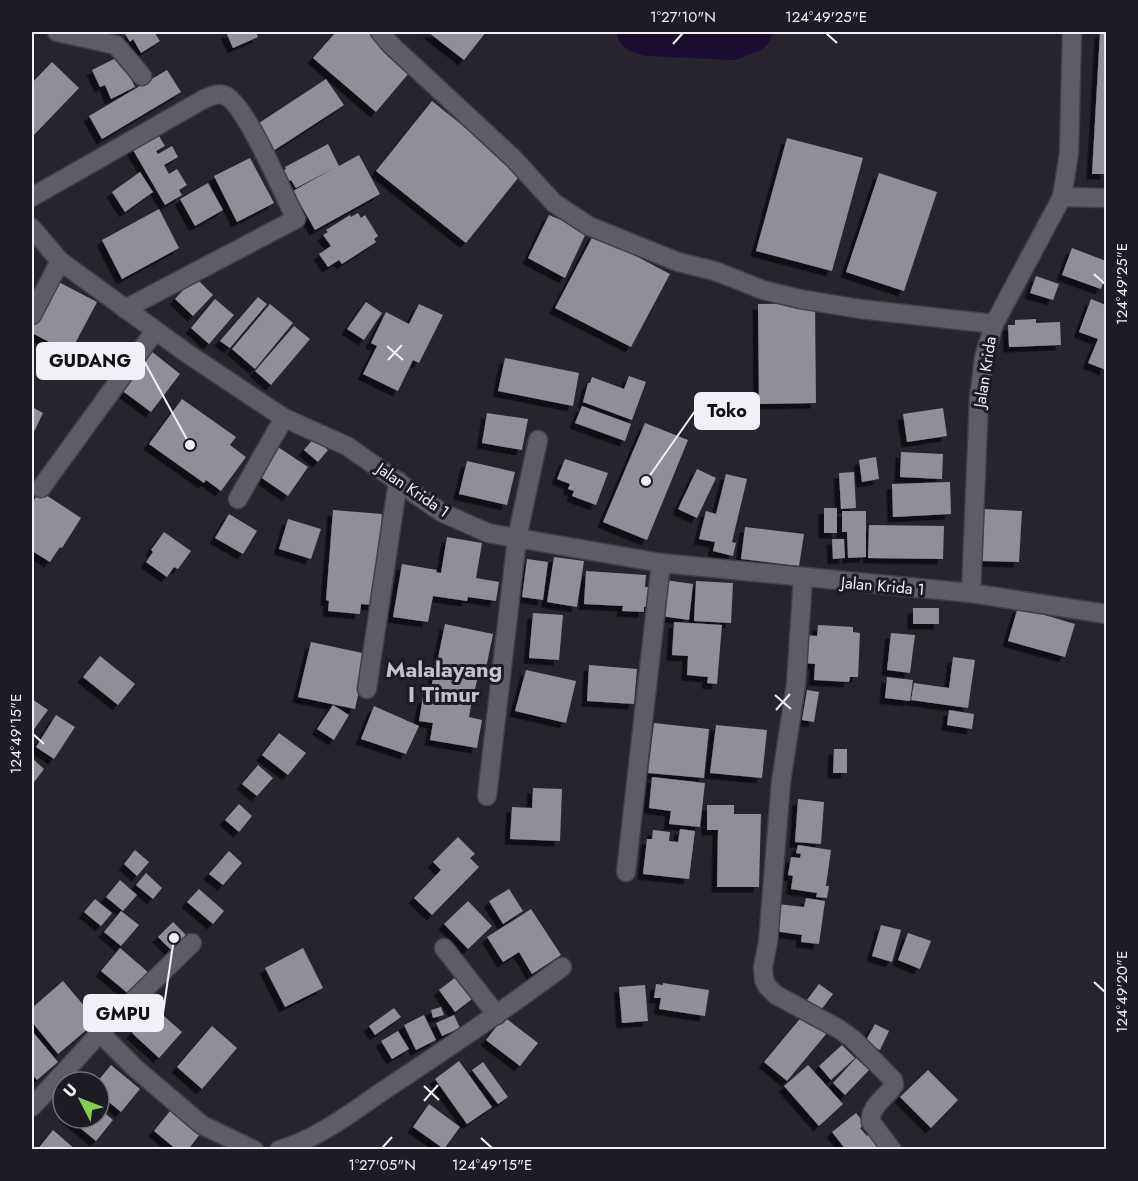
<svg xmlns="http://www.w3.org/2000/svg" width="1138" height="1181" font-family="Jost,sans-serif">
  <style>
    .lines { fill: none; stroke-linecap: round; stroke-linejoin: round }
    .river { stroke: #1a0d30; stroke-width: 40 }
    .building { fill: #918e9a; filter: url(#shadow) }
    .minor-casing { stroke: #423f47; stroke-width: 21 }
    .minor { stroke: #5f5c67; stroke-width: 18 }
    .ticks { fill: none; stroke: #f1f0f6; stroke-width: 2 }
    .labels { text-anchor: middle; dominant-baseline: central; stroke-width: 6; stroke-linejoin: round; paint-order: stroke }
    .street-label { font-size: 16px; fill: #f1f0f6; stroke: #1d1b24 }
    .district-label { font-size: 22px; font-weight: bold; fill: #c5c1ce; stroke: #1d1b24 }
    .leader { fill: none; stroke: #f1f0f6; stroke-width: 2 }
    .callout-dot { fill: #f1f0f6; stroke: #1d1b24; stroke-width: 2 }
    .callout { fill: #f1f0f6; stroke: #f1f0f6; stroke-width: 2 }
    .callout-label { font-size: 18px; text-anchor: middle; font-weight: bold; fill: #111 }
    .neatline { fill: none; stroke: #f1f0f6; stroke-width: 2 }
    .ticks-label { font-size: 15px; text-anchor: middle; fill: #f1f0f6 }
  </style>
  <defs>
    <filter id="shadow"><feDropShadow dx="-5.5" dy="5.5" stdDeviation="0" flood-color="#0009"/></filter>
  </defs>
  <rect width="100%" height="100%" fill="#27242e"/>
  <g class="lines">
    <path class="river" d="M637 32 649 36 732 40 752 32"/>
  </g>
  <g class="building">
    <path d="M124 32H154L160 41 141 53 133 39 130 42Z"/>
    <path d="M226 32H256L258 37 233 48Z"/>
    <path d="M336 32H388L420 60 376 112 313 58Z"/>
    <path d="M428 32H486L464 60Z"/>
    <path d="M1100 32H1106V174H1092Z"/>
    <path d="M120 56 135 87 111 99 105 85 100 87 92 70Z"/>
    <path d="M52 62 79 88 32 137V83Z"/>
    <path d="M167 70 181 92 102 139 89 116Z"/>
    <path d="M326 79 344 105 273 151 256 125Z"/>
    <path d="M432 101 522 173 466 243 376 171Z"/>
    <path d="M145 133 150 141 159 136 165 146 156 151 158 154 172 146 178 157 164 165 169 174 177 169 187 185 179 190 182 195 165 205 129 143Z"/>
    <path d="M787 138 863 158 832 271 756 251Z"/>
    <path d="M328 144 339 166 359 155 380 194 315 230 293 191 336 167 296 188 291 180 284 183 279 173 286 169 285 167Z"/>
    <path d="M250 158 274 203 237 222 214 176Z"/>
    <path d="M140 172 153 192 125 212 112 192Z"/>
    <path d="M879 173 937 192 904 291 846 272Z"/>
    <path d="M208 183 223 210 195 226 180 199Z"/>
    <path d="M159 209 179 248 122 279 102 240Z"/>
    <path d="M358 213 361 218 365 215 378 236 374 239 376 242 342 264 339 260 328 267 319 254 331 246 323 235 328 232 326 230 350 215 351 217Z"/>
    <path d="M549 215 587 231 565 278 528 258Z"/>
    <path d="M594 234 670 274 631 347 555 308Z"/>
    <path d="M1072 248 1106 261V274L1101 289 1062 275Z"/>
    <path d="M1036 276 1059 284 1053 300 1030 293Z"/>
    <path d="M195 277 213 295 193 316 175 299Z"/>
    <path d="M53 279 97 302 70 353 32 333V320Z"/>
    <path d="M258 297 267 304 230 348 220 341Z"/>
    <path d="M215 299 234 315 209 344 191 328Z"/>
    <path d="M1091 299 1106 305V370L1088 363 1098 339 1079 332Z"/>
    <path d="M366 302 382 313 364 340 347 329Z"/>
    <path d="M815 303 816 403 759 404 758 304Z"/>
    <path d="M270 304 293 323 255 369 232 349Z"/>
    <path d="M419 304 443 315 419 363 413 360 398 391 363 374 377 346 371 343 386 312 409 324Z"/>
    <path d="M1036 319V323L1060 322 1061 345 1009 347 1008 325H1015V320Z"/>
    <path d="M294 326 310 339 271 385 255 371Z"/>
    <path d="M146 347 180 374 151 412 116 386Z"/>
    <path d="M505 358 579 373 573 406 498 391Z"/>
    <path d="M629 376 646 382 632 420 583 402 588 383H590L592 377 624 389Z"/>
    <path d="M182 399 236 437 230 445 246 457 221 491 206 480 204 483 149 444Z"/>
    <path d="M582 406 631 424 625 441 575 423Z"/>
    <path d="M32 407 43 413 32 436Z"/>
    <path d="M943 408 947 436 907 442 903 414Z"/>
    <path d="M487 413 528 419 522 450 482 443Z"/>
    <path d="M645 423 688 440 647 540 603 522Z"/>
    <path d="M314 438 328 450 318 462 304 450Z"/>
    <path d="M278 447 308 467 288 496 259 476Z"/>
    <path d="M901 452 943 454 942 479 900 477Z"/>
    <path d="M876 457 879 479 862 482 859 460Z"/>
    <path d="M565 459 608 473 596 505 572 496 574 491 568 489 570 484 557 479Z"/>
    <path d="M467 461 515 472 507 505 459 494Z"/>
    <path d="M697 469 716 478 697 518 678 509Z"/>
    <path d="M854 472 856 508 841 509 839 473Z"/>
    <path d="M726 474 747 479 732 542 736 543 733 556 713 551 715 542 699 539 706 511 716 514Z"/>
    <path d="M950 482 951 514 893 517 892 484Z"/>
    <path d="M40 491 81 518 62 548 60 547 50 562 32 551 33 531 32 503Z"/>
    <rect x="824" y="508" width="13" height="25"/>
    <path d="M984 509 1022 511 1019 562 982 561Z"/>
    <path d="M333 510 382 514 374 605 361 604 360 614 328 611 329 601 326 600Z"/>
    <path d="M842 511H866V557L848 558 847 532H842Z"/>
    <path d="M229 514 257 531 243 554 215 538Z"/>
    <path d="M288 519 321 529 311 559 279 549Z"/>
    <path d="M869 525 944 526 943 559 868 558Z"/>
    <path d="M745 527 804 534 799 566 741 559Z"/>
    <path d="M164 532 191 551 178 569 174 567 167 577 146 562 153 552 151 550Z"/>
    <path d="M447 537 482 543 476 578 499 582 496 601 468 597 467 601 433 596 428 622 393 617 402 564 437 570 436 572 441 573Z"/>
    <path d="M832 539H844L845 558 833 559Z"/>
    <path d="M554 557 584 561 577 607 547 602Z"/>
    <path d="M527 559 548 562 543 600 522 597Z"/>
    <path d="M586 571 646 575 645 587H653L652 607H644V612L622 611 623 606 584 604Z"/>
    <path d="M665 580 693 584 689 620 661 616Z"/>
    <path d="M696 581 733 583 731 623 694 621Z"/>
    <path d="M1018 607 1075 624 1065 657 1008 641Z"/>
    <rect x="913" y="608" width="26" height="16"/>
    <path d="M533 613 563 615 559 660 529 658Z"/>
    <path d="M674 622 722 625 717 684 707 683 708 677 687 675 688 656 672 655Z"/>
    <path d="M445 624 493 634 485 673 437 663Z"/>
    <path d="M818 625 853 627V632L860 633 858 677H850L849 682 814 680 815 664 802 663 803 635 817 636Z"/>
    <path d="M891 633 915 635 910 673 887 670Z"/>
    <path d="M311 642 367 654 355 709 298 697Z"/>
    <path d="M100 656 135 684 118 705 83 677Z"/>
    <path d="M953 657 975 660 968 708 911 700 914 683 949 688Z"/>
    <path d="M589 665 637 669 634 704 587 701Z"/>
    <path d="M435 668 478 676 472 702 430 694Z"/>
    <path d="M526 670 576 681 566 723 515 711Z"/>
    <path d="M887 677 913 680 910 701 885 698Z"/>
    <path d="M807 690 819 692 814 722 802 720Z"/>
    <path d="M423 697 471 705 469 717 482 720 477 748 430 740 433 723 419 721Z"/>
    <path d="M32 699 48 710 32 732Z"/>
    <path d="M333 705 349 715 334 740 317 729Z"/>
    <path d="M374 706 419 726 406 754 361 739Z"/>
    <path d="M949 710 974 714 972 729 947 725Z"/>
    <path d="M56 715 75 727 54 759 36 747Z"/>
    <path d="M654 723 709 729 704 778 648 773Z"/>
    <path d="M716 725 767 730 762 778 710 773Z"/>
    <path d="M279 733 306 753 288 775 262 755Z"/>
    <path d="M834 749H847V773H833Z"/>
    <path d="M32 758 44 769 32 785Z"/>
    <path d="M258 765 273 778 257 796 242 784Z"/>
    <path d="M652 777 705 783 700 827 669 824 671 811 649 808Z"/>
    <path d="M533 788 562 789 560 841 510 839 512 807 532 808Z"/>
    <path d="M798 799 824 802 821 844 795 842Z"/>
    <path d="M239 804 252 816 239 832 225 820Z"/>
    <path d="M707 805H734V814H761L759 887H717L718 830H707Z"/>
    <path d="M680 829 695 831 689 879 643 874 647 839H652L653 830 670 832 669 841 678 842Z"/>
    <path d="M458 837 475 854 470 858 479 867 432 915 414 898 441 870 433 862Z"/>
    <path d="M798 845 831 850 826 886H829L827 898 816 897 817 893 791 889 793 876 788 875 791 857 800 858 801 854 796 853Z"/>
    <path d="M135 850 149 862 137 876 124 864Z"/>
    <path d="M229 851 242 863 223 885 209 874Z"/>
    <path d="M146 873 162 888 153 899 136 885Z"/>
    <path d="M120 880 137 895 123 911 106 897Z"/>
    <path d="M199 889 224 911 213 924 187 902Z"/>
    <path d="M509 889 523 911 503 924 489 901Z"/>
    <path d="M806 898 825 901 819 944 801 942 802 935 774 931 778 904 804 907Z"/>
    <path d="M95 899 112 913 101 926 84 912Z"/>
    <path d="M468 901 492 926 468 949 444 924Z"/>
    <path d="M531 909 561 955 532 974 519 952 503 962 487 937Z"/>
    <path d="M121 911 139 925 121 946 104 932Z"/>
    <path d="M173 922 190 939 175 954 158 937Z"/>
    <path d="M881 925 901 930 892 962 872 956Z"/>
    <path d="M908 933 931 941 920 969 898 960Z"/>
    <path d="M120 948 149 973 130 995 101 971Z"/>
    <path d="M303 948 323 988 285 1007 265 968Z"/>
    <path d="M460 974 476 996 455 1012 439 990Z"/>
    <path d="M63 981 97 1021 58 1054 32 1022V1008Z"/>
    <path d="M663 983 709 990 705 1016 659 1009 661 998H654L656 984 663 985Z"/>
    <path d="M819 984 833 994 821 1010 807 1000Z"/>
    <path d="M645 985 648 1021 622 1023 619 987Z"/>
    <path d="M441 1007 444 1015 433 1018 431 1010Z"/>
    <path d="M155 1008 182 1032 159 1058 132 1033Z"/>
    <path d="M394 1008 401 1017 375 1035 369 1026Z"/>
    <path d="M804 1014 827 1033 787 1081 764 1062Z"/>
    <path d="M424 1015 436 1040 416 1050 404 1025Z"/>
    <path d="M454 1015 460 1028 442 1036 436 1023Z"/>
    <path d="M504 1017 538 1043 520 1066 486 1040Z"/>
    <path d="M875 1024 889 1031 880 1050 865 1042Z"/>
    <path d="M212 1026 237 1048 202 1089 177 1067Z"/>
    <path d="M32 1031 58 1062 37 1080 32 1074Z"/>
    <path d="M398 1031 409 1049 392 1059 381 1041Z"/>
    <path d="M842 1045 855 1058 831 1080 819 1066Z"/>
    <path d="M856 1058 869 1070 845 1095 833 1083Z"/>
    <path d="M459 1061 492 1107 467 1124 435 1079Z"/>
    <path d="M483 1062 508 1097 498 1104 472 1070Z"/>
    <path d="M111 1065 140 1089 121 1112 99 1094V1082H97Z"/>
    <path d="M808 1065 843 1104 819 1126 784 1086Z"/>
    <path d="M928 1070 958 1100 931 1128 900 1097Z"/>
    <path d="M429 1104 460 1127 444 1149 413 1127Z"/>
    <path d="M99 1108 113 1120 96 1141 68 1118H99Z"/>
    <path d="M170 1111 200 1134 188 1150H177L154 1131Z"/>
    <path d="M856 1113 865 1124 860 1128 867 1136 869 1134 881 1150H846L832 1132Z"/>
    <path d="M53 1130 76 1150H37Z"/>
  </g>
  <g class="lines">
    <g class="minor-casing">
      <g id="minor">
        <path d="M57 32 116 45 142 76"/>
        <path d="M380 32 391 45 514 159 554 203 589 226 678 262 715 271 763 290 800 299 860 309 994 324"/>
        <path d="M1072 32 1069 153 1062 197 994 324 984 358 979 398 971 593 1106 614"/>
        <path d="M32 197 204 99C211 96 219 92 226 96 247 107 283 194 296 219L125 309"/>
        <path d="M1062 197 1106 198"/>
        <path d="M32 228 60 261 188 354 284 418 347 446 441 512 488 533 661 563 971 593"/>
        <path d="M32 315 60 261"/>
        <path d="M41 488 155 331"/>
        <path d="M238 499 284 418"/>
        <path d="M803 578 796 684 781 782 768 942 763 967 764 980 767 986 776 995 839 1029 853 1039 893 1080 894 1085C887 1097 869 1106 871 1122L892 1150"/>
        <path d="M367 689 398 481"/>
        <path d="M487 796 517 538 538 440"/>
        <path d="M626 872 661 563"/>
        <path d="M444 948 497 1015"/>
        <path d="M100 1033 192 943"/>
        <path d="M32 1107 100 1033 135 1068 202 1125 254 1150"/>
        <path d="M279 1150C320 1138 354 1110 389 1087 448 1048 506 1009 562 967"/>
      </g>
    </g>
    <use href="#minor" class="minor"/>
  </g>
  <path class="ticks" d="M826 33 837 43M673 44 683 33M1094 274 1105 284M387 346 403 360M388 360 402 345M775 695 791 709M776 710 790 694M33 734 44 744M1094 982 1105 992M424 1086 439 1100M424 1101 438 1085M481 1138 492 1148M382 1148 392 1137"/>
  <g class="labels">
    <g class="street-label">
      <text transform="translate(985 372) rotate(-81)">Jalan Krida</text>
      <text transform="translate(413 490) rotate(34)">Jalan Krida 1</text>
      <text transform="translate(883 586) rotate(5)">Jalan Krida 1</text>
    </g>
    <g class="district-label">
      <text x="444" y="669">Malalayang<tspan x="444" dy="25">I Timur</tspan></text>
    </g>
  </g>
  <path class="leader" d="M190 445L144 361M646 481L695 411M174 938L163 1013"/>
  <g class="callout-dot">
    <circle cx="190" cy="445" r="6"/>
    <circle cx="646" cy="481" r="6"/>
    <circle cx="174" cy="938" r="6"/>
  </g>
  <g class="callout">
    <rect x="37" y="343" width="107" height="36" rx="6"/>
    <rect x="695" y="393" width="64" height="36" rx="6"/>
    <rect x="84" y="995" width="79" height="36" rx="6"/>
  </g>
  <g class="callout-label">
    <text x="90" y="367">GUDANG</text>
    <text x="727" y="417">Toko</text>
    <text x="123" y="1020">GMPU</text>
  </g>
  <rect width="1138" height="1181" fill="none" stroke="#1d1b24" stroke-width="66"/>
  <g transform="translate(81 1100) rotate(312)"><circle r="28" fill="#1d1b24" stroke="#727078" stroke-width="1.5"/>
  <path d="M0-4.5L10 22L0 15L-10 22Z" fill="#84d04e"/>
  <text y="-9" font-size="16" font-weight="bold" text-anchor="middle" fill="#f1f0f6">U</text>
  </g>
  <rect x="33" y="33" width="1072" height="1115" class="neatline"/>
  <g class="ticks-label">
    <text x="683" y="22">1°27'10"N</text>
    <text x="826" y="22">124°49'25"E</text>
    <text transform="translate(1122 284) rotate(-90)" y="5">124°49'25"E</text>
    <text transform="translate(16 734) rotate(-90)" y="5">124°49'15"E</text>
    <text transform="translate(1122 992) rotate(-90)" y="5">124°49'20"E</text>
    <text x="382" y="1170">1°27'05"N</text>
    <text x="492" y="1170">124°49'15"E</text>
  </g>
</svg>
